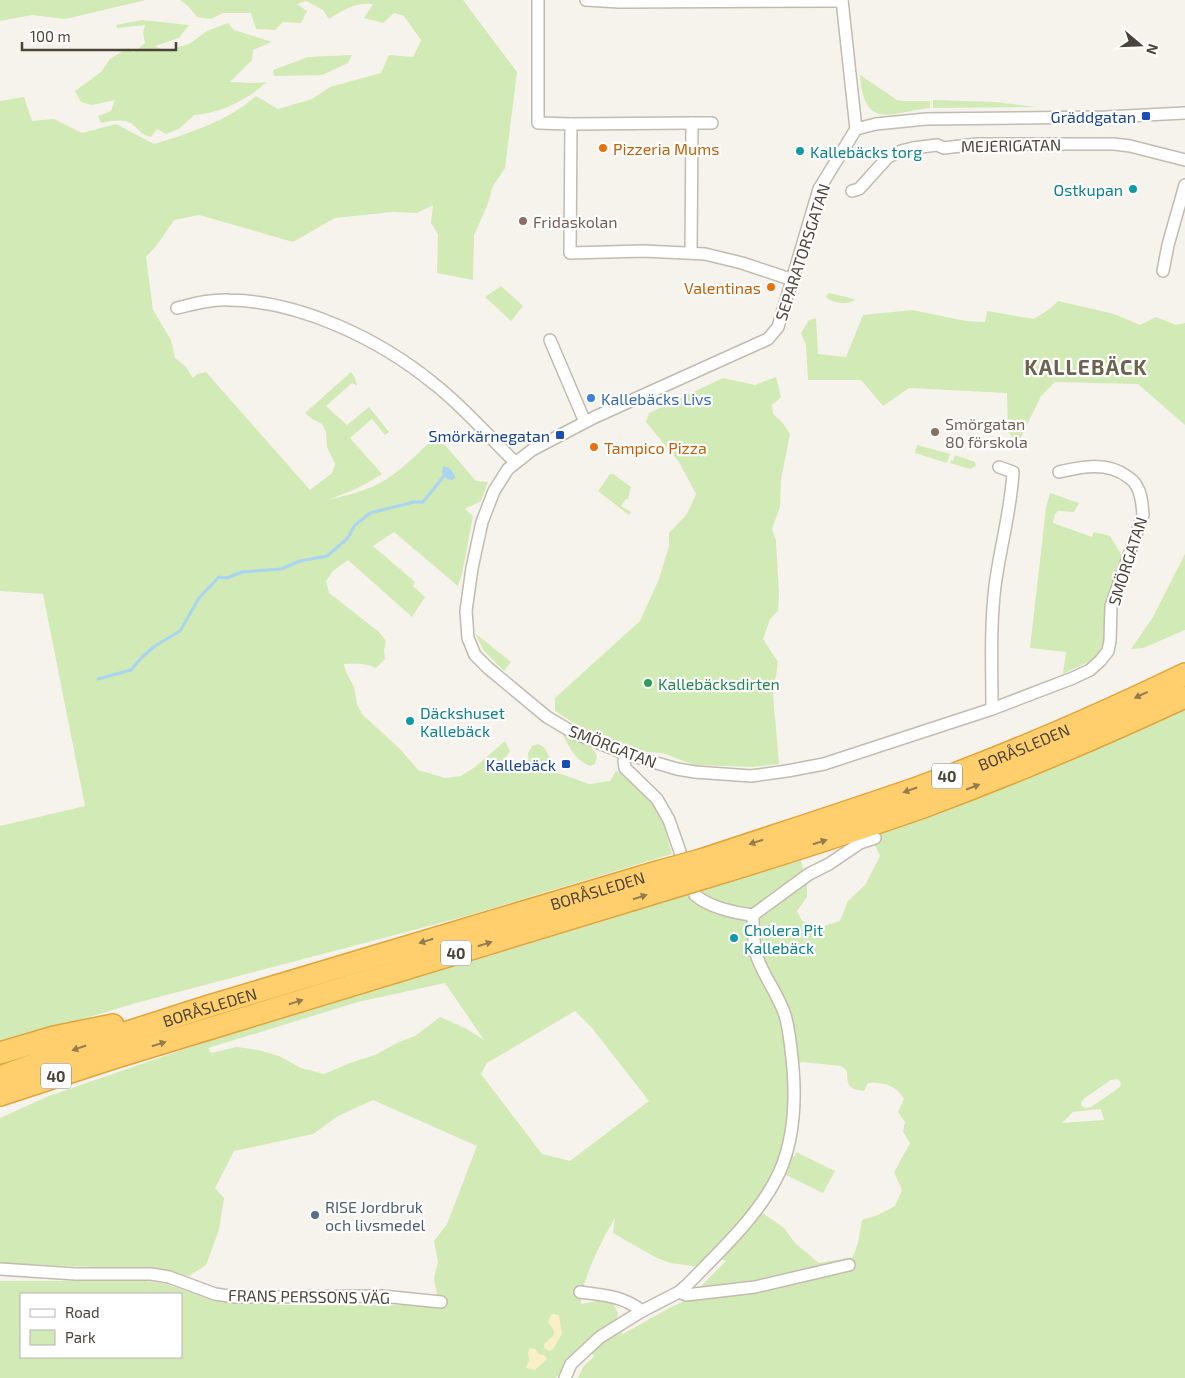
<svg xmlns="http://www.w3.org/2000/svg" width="1185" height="1378" font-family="'Exo 2',sans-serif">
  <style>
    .green { fill: #d2eab5; fill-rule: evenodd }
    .sand { fill: #f9efc9 }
    .water { fill: #a9d4f2 }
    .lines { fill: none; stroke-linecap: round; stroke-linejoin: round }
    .stream { stroke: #a9d4f2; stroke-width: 3 }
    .street-casing { stroke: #c2bbae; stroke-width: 14 }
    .highway-casing { stroke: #e0a43c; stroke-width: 24 }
    .street { stroke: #fff; stroke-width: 11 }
    .highway { stroke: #ffcf6e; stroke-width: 21 }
    .highway-bridge-casing { stroke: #e0a43c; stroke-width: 24; stroke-linecap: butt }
    .highway-bridge { stroke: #ffcf6e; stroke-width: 21 }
    .oneway { fill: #937c4e }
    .transit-dot { fill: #1a4fb4; stroke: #fff; stroke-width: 2 }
    .food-dot { fill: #e8710a; stroke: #fff; stroke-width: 2 }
    .culture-dot { fill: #0f9aa8; stroke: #fff; stroke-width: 2 }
    .education-dot { fill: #8d6e63; stroke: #fff; stroke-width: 2 }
    .shop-dot { fill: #3f7fe0; stroke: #fff; stroke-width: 2 }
    .leisure-dot { fill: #2e9e5b; stroke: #fff; stroke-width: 2 }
    .service-dot { fill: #5c6f8a; stroke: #fff; stroke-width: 2 }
    .labels { text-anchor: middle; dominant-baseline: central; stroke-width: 4.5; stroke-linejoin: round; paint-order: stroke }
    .shield { fill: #fff; stroke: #817c74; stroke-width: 1 }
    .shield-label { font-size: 15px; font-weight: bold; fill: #4b4439 }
    .transit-label { font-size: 16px; fill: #164399; stroke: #fff; text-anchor: end }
    .street-label { font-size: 16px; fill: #4b4439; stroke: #fff }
    .food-label { font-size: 16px; fill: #c56008; stroke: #fff; text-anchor: start }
    .culture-label { font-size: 16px; fill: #0d838f; stroke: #fff; text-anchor: start }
    .education-label { font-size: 16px; fill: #785e54; stroke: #fff; text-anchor: start }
    .shop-label { font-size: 16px; fill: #366cbe; stroke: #fff; text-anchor: start }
    .leisure-label { font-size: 16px; fill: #27864d; stroke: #fff; text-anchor: start }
    .service-label { font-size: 16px; fill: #4e5e75; stroke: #fff; text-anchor: start }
    .district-label { font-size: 21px; font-weight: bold; letter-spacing: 1px; fill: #6e6250; stroke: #fff }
  </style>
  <rect width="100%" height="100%" fill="#f6f3ec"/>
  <g class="green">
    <path d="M0 0H146L65 19 32 15 0 21Z"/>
    <path d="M180 0H463L517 72 505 168 493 186 487 206 474 235 473 280 437 273 438 234 431 223 433 205 417 213 393 212 335 218 293 242 199 215 174 220 157 245 146 257 153 310 171 340 175 358 186 367 193 378 197 374 206 372 310 490 332 473 335 464 327 447 326 432 322 424 312 419 305 413 351 372 355 378 357 386 352 383 326 406 347 425 369 407 389 432 385 435 372 419 350 438 382 474 358 488 328 500C344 496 361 492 376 485 399 474 418 452 437 436L476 481 488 482 481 501 465 509 473 516 462 574 458 586 394 532 373 546 415 582 413 586 425 597 412 617 348 560 333 571 326 581 329 593 379 632 386 641 384 650 385 659 376 668C365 663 356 663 344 664L346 672 354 687 357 704 362 714 401 750 418 770 445 778 461 776 475 767 505 741 510 751 504 760 505 768C515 772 520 773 529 768L528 753 532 746 538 744 544 747 558 773 589 784 610 781 616 771 626 773 637 783 658 811 662 820 672 854 467 916 136 1003 0 1044V826L85 806 43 594 0 591V101L24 97 32 121 54 119 82 133 116 124 154 144C190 133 228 121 256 96L278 109 312 99 330 87 381 73 389 55 413 57 421 40 404 16 394 13 383 23 364 18 373 4C355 2 343 10 329 19L323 10 306 1 297 4 307 11 301 23 283 22 275 30 256 29 251 13H223L211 19 197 17 189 7Z"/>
    <path d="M142 20 189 25 179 38 155 46 164 51 189 44 207 31 228 23 234 30 272 42 253 50 252 60 230 82 253 83 267 82C247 100 221 113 194 115L179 129 166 134 157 129 151 137C142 136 139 129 132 124 123 118 110 121 101 123L98 116 111 111 115 100 92 105 81 102 75 91 101 72 110 59 128 48 134 52 145 43 143 33 145 25 117 28 116 25Z"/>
    <path d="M352 55 348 63 322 75 274 76 273 70 308 57Z"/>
    <path d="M860 75 897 100 902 101H930V108C891 112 864 132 860 75Z"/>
    <path d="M933 100 995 102 1037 107 933 108Z"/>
    <path d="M501 286 523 306 511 321 485 297Z"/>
    <path d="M829 293 854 299 855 300C848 305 834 303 828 299L826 296Z"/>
    <path d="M1058 301 1114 314 1140 325 1156 317 1176 325 1185 323V425L1138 384 1055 382 1041 396 1018 443 1008 432 1007 393 909 388 883 406 861 380H808L806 345 801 333 809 320 816 318 818 354 846 357 863 315 912 310 966 321 985 322 987 311 1034 319 1051 308Z"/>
    <path d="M776 377 781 397 772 405 773 414 782 422 790 434 781 480 780 507 772 529 776 541 779 594 778 611 770 619 763 639 778 662 773 695 779 764 752 767 694 765 663 753 647 752 621 744 580 727 555 711V698L640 621 659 579 669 546V533L687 514 696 494 679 462 646 422 649 413 723 378 755 385Z"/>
    <path d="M917 445 950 454 947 463 915 453Z"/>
    <path d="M955 455 975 462 976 466 970 469 950 463 951 460 953 461Z"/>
    <path d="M610 474H613L631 487 628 499H626L621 506 631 512 629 515 598 491Z"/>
    <path d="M1050 493 1079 503 1074 512 1058 511 1055 514 1053 523 1092 537 1094 532 1110 536 1122 556 1106 601 1107 629 1103 650 1092 660 1063 674 1066 652 1030 648 1046 508Z"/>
    <path d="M1185 554V630L1143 648 1131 649 1153 617Z"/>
    <path d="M475 633 511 662 504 671 484 651Z"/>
    <path d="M1185 709V1378H578L583 1367 594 1356 585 1347 568 1361 556 1378H0V1281H80L132 1279 166 1284 214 1301 285 1305H439L434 1278 438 1262 434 1241 447 1224 477 1146 373 1100 338 1116 313 1134 234 1151 215 1188 224 1198 219 1230 206 1265 189 1276 145 1269 0 1263V1118L49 1096 205 1042 800 857 807 883V897L797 911 802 921 824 926 840 921 848 901 865 885 880 856 871 836C978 800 1082 756 1185 709ZM445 983 484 1040 465 1028 440 1017 415 1036 399 1042 375 1055 350 1063 324 1074 301 1068 279 1056 258 1050 237 1047 211 1053 208 1048 358 1002ZM575 1011 592 1028 649 1101 570 1161 542 1154 481 1074 487 1063ZM802 1062 841 1066 847 1071C847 1085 848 1089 864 1091L868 1083C883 1082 896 1085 904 1099L898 1112 905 1122 903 1132 910 1143 894 1172 902 1190 895 1206 878 1215 862 1220 858 1243 853 1257 819 1263 795 1243 784 1228 754 1207 768 1186 784 1149 791 1090 790 1066ZM1117 1079 1120 1081 1121 1084 1120 1087 1091 1107 1086 1108 1082 1106 1081 1103 1083 1099 1111 1080ZM1101 1109 1104 1120 1062 1123 1073 1112ZM615 1218 613 1233 655 1257 670 1263 700 1267 710 1255 726 1261 687 1300 671 1307 623 1334 616 1324 618 1313 613 1303 603 1300 581 1304C581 1280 603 1238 615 1218ZM21 1294H181V1357H21Z"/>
    <path d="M562 733C574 736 592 744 597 756L595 764 590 766C575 760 569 747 562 733Z"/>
    <path d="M796 1152 835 1171 823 1193 784 1174 790 1158 795 1156Z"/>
  </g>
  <g class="sand">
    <path d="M554 1314 558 1315C561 1320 560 1327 562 1334L553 1349 549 1351 544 1348V1344L554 1335V1331L548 1322 551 1315Z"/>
    <path d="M530 1348 535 1349 539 1354 544 1355 547 1359 535 1370 526 1368 529 1360 528 1352Z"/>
  </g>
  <path class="water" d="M443 466C450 467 452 470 455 477L453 480 447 479 442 473Z"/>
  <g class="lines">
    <path class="stream" d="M98 679 131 670 142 657 155 646 180 631 199 598 219 577 227 578 242 572 281 569 300 561 327 556 347 539 355 525 370 513 414 502H423L444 476"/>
    <g class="street-casing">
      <g id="street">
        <path d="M538 0V123L571 124"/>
        <path d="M586 0 619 2 842 1"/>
        <path d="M842 0 856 129 819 189 778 327 768 339 595 417 532 450 508 469 494 491 482 522 472 568 466 611 468 638 475 655 488 668 547 717 574 733 626 754 677 769 695 772 751 776 787 771 824 764 992 709 1073 678 1090 670 1101 660 1108 651 1110 641 1111 606 1143 515C1142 505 1142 494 1136 485 1134 481 1131 479 1128 477 1107 461 1081 467 1059 472"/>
        <path d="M692 123 571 124 570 253 644 251 705 254 742 263 793 280"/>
        <path d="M856 129 876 124 926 119 1106 117 1185 113"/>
        <path d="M852 191 859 189 888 157 901 151 913 148 937 145 944 148 977 144H1114L1130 146 1185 160"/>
        <path d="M691 252 692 123H712"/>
        <path d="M1163 271 1168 245 1185 185"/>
        <path d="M177 308C194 304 211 299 229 300 300 301 379 339 433 383 463 406 488 436 515 462"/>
        <path d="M550 340 585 422"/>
        <path d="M992 709C992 668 990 627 995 586 1000 548 1011 510 1013 472L999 467"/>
        <path d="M626 754 624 761 625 768 657 799 669 820 695 895C709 907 734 913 753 915"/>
        <path d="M753 915 809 874 829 864 860 843 875 838"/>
        <path d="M0 1269 76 1274H151L169 1277 215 1294 236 1297 382 1296 441 1302"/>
        <path d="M580 1292C603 1295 623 1296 642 1311"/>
        <path d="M679 1292 686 1295 755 1287 849 1265"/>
        <path d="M565 1378 571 1364 600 1337 642 1311 679 1292 688 1284C718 1253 753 1221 774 1183 793 1149 796 1105 793 1068 791 1050 790 1032 785 1015 778 994 764 977 757 957 753 944 753 928 753 915"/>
      </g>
    </g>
    <g class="highway-casing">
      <g id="highway">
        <path id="s1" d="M701 860C773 836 845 813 917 788 1008 755 1098 716 1185 674"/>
        <path d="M707 877C779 855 852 832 923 807 1012 774 1099 737 1185 697"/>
        <path d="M0 1053 54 1037 113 1025"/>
        <path id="s2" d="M0 1077 100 1041 206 1007 657 872"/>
        <path d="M0 1095 113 1058 664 890"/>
      </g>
    </g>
    <use href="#street" class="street"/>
    <use href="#highway" class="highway"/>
    <g class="highway-bridge-casing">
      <g id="highway-bridge">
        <path d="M657 872 701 860"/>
        <path d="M664 890 707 877"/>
      </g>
    </g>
    <use href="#highway-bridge" class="highway-bridge"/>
  </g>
  <defs><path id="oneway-solid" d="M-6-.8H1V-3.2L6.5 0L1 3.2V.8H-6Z" transform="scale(1.25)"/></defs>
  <g class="oneway">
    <use href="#oneway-solid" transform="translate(1141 695) rotate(155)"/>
    <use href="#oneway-solid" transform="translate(973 787) rotate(-21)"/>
    <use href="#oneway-solid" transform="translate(910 790) rotate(161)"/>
    <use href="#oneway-solid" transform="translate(756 842) rotate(162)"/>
    <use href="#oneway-solid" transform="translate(820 842) rotate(-17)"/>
    <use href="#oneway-solid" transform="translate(640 897) rotate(-17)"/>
    <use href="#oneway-solid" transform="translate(426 941) rotate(163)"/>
    <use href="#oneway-solid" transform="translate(485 944) rotate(-17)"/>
    <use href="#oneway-solid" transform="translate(296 1002) rotate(-17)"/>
    <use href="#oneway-solid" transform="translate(159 1044) rotate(-17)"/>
    <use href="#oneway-solid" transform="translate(79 1048) rotate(161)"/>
  </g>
  <g class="transit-dot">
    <rect x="1141" y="111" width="10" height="10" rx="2.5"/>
    <rect x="555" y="430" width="10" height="10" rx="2.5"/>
    <rect x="561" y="759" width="10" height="10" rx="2.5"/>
  </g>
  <g class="food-dot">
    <circle cx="603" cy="148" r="5"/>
    <circle cx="771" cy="287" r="5"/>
    <circle cx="594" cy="447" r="5"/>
  </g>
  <g class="culture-dot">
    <circle cx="800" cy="151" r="5"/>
    <circle cx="1133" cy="189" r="5"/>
    <circle cx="410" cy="721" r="5"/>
    <circle cx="734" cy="938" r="5"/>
  </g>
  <g class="education-dot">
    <circle cx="523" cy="221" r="5"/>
    <circle cx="935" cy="432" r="5"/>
  </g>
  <circle class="shop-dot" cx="591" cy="398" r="5"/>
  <circle class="leisure-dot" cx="648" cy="683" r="5"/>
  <circle class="service-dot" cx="315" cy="1215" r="5"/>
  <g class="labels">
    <g class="shield">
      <rect x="932" y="763.5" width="30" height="25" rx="4"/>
      <rect x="441" y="940.5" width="30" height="25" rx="4"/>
      <rect x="41" y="1063.5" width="30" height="25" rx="4"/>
    </g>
    <g class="shield-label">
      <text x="947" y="776">40</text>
      <text x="456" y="953">40</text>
      <text x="56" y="1076">40</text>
    </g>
    <g class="transit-label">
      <text x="1136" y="116">Gräddgatan</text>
      <text x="550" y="435">Smörkärnegatan</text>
      <text x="556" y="764">Kallebäck</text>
    </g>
    <g class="street-label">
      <text transform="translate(1011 145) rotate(-1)">MEJERIGATAN</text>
      <text transform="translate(802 252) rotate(-72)">SEPARATORSGATAN</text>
      <text transform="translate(1127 561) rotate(-72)">SMÖRGATAN</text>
      <text stroke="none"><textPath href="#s1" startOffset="342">BORÅSLEDEN</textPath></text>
      <text transform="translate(613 746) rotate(21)">SMÖRGATAN</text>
      <text stroke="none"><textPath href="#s2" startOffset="626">BORÅSLEDEN</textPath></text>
      <text stroke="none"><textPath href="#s2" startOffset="221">BORÅSLEDEN</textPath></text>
      <text transform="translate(309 1296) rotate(1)">FRANS PERSSONS VÄG</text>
    </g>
    <g class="food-label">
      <text x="613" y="148">Pizzeria Mums</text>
      <text x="761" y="287" text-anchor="end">Valentinas</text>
      <text x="604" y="447">Tampico Pizza</text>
    </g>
    <g class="culture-label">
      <text x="810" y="151">Kallebäcks torg</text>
      <text x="1123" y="189" text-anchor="end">Ostkupan</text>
      <text x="420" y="712">Däckshuset<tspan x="420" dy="18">Kallebäck</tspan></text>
      <text x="744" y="929">Cholera Pit<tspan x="744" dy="18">Kallebäck</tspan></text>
    </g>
    <g class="education-label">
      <text x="533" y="221">Fridaskolan</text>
      <text x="945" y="423">Smörgatan<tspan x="945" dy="18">80 förskola</tspan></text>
    </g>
    <g class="shop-label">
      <text x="601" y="398">Kallebäcks Livs</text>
    </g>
    <g class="leisure-label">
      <text x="658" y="683">Kallebäcksdirten</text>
    </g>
    <g class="service-label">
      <text x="325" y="1206">RISE Jordbruk<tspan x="325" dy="18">och livsmedel</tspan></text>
    </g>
    <g class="district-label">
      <text x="1086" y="366">KALLEBÄCK</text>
    </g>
  </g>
  <rect x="20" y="1293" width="162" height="65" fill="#ffffff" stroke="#b7b4b0"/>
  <rect x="30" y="1309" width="25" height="8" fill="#ffffff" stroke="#b7b4b0"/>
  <text x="65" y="1318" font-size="15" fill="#4b4439">Road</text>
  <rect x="30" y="1330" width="25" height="15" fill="#d2eab5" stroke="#b7b4b0"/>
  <text x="65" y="1343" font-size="15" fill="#4b4439">Park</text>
  <g transform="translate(1140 45) rotate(109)" stroke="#ffffff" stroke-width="4" paint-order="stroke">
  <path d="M0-4L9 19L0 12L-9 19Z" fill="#4b4439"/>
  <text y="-8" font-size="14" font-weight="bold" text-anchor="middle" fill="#4b4439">N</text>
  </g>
  <path d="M22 42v8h154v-8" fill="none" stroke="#4b4439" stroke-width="2.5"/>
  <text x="30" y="42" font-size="15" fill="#4b4439" stroke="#ffffff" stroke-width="4" paint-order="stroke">100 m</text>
</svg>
